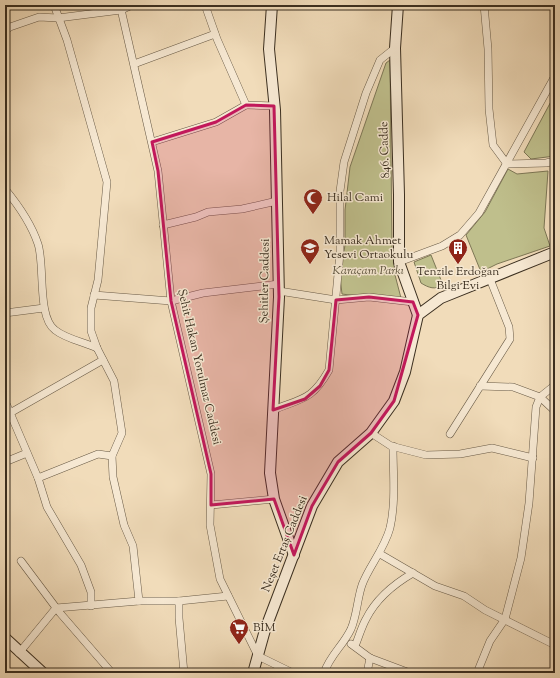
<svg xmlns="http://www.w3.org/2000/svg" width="560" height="678" font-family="'Sorts Mill Goudy',serif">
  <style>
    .green { fill: #bfbf8c; stroke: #7d7756 }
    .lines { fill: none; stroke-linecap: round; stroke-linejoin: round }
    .street-casing { stroke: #685a46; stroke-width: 8 }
    .secondary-casing { stroke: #3b2f20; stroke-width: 12 }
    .street { stroke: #f6e8d2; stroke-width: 7 }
    .secondary { stroke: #f6e8d2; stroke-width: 10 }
    .marked { fill: #c2185b; fill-opacity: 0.2; stroke: #c2185b; stroke-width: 3; stroke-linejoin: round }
    .labels { text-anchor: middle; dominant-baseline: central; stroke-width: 3; stroke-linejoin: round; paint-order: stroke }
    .street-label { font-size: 12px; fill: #3b2f20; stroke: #f6e8d2 }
    .poi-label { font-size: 12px; fill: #3b2f20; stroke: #f6e8d2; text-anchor: start }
    .park-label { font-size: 12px; font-style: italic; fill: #554c36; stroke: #f6e8d2 }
  </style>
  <rect width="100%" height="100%" fill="#f1dcba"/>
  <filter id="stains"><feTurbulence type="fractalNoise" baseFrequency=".005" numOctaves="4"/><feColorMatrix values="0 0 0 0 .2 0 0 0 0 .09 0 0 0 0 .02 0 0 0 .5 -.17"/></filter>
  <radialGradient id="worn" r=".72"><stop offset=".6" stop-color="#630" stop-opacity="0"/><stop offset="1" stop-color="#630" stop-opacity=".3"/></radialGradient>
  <g class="green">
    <path d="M390 60 392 247 395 275 401 298 357 296 342 294 340 276 345 245V210L350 167 386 63Z"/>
    <path d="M555 94V156L531 159 524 152Z"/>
    <path d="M508 169 517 174 548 171 544 228 550 246 497 264 481 272 466 235 485 212Z"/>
    <path d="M431 255 443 285C435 290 429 288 421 283L414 262Z"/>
  </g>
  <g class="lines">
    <g class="street-casing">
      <g id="street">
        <path d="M54 5 67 40 107 182 98 280 91 308V331L97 348 114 381 122 433 112 456 113 477 124 525 133 546 139 601"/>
        <path d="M120 5 158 171 171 301 211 474 210 525 220 579 258 656 293 673"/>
        <path d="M205 5 217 39 246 105 274 106"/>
        <path d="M484 5 488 49 489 109 493 145 507 164"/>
        <path d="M5 31 10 27 39 17 58 18 121 10 132 5"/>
        <path d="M134 64 215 34"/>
        <path d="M152 142 216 122 246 105"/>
        <path d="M507 164 546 163 555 161"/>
        <path d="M5 189C19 206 31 223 38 244 45 265 37 317 55 330 66 339 84 342 97 348"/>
        <path d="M163 225 196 217 208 212 242 209 277 201"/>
        <path d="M399 262 442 246 460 235 479 213 555 76"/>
        <path d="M279 291 336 300 369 297 413 302"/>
        <path d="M94 295 171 301 203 293 279 284"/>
        <path d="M5 313 44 308"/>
        <path d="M480 386 513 387 540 397 555 411"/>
        <path d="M5 401 38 478 47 507 81 565 91 592V606"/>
        <path d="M273 410C303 398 312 400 329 370L340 253V191L344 162 366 93 380 60 395 48"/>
        <path d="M10 413 103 360"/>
        <path d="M371 433 391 446 426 455 460 454 492 448 533 458"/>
        <path d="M450 434 510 339 509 327 490 279"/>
        <path d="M5 462 27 453"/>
        <path d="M38 478 98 454 112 456"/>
        <path d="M211 505 274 499"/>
        <path d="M380 554 435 586 464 596 485 610 555 645"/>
        <path d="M21 561 60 613 112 673"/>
        <path d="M179 601V618L184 673"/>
        <path d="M351 644 370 658 410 673"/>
        <path d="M355 646C359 637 361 628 366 619 376 599 394 584 413 573"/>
        <path d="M19 653 56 608 139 601H179L228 596"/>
        <path d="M324 673C330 655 343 646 351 629 357 615 357 600 362 585 369 566 384 550 390 528 396 502 393 472 393 446"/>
        <path d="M367 673 370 658"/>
        <path d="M477 673 490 641 505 619 521 558 529 503 536 407 540 397 555 385"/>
      </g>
    </g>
    <g class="secondary-casing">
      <g id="secondary">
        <path d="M272 5 269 49 275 110 279 297 270 473 274 499 294 555"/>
        <path d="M398 5 395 48 399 195V262L418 315"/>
        <path d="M5 638 43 673"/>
        <path d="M253 673 265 630 312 506 338 462 371 433 394 401 405 372 418 315 441 298 555 252"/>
      </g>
    </g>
    <use href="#street" class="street"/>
    <use href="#secondary" class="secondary"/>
  </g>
  <path class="marked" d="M246 105 274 106 279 297 273 410 305 399 320 386 329 370 336 300 369 297 413 302 418 315 394 401 371 433 338 462 312 506 294 555 274 499 211 505V474L171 301 158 171 152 142 216 122Z"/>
  <defs>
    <g id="mosque-pin" transform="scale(1)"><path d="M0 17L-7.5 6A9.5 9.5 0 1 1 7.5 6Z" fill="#8f2418" stroke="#f6e8d2"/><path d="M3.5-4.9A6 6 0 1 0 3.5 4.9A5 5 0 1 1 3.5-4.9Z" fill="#fff"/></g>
    <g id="school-pin" transform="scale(1)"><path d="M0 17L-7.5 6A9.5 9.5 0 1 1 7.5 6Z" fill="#8f2418" stroke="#f6e8d2"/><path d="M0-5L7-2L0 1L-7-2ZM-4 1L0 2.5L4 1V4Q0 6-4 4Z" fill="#fff"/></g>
    <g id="building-pin" transform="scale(1)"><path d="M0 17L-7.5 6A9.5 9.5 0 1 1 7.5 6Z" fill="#8f2418" stroke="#f6e8d2"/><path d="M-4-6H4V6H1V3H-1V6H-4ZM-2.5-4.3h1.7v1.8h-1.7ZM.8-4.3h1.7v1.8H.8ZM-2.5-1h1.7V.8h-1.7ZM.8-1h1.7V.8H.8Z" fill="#fff"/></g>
    <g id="supermarket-pin" transform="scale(1)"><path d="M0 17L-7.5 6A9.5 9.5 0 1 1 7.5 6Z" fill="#8f2418" stroke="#f6e8d2"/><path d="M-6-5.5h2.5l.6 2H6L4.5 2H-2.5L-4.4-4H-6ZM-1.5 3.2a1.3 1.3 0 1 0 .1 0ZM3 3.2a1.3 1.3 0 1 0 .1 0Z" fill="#fff"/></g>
  </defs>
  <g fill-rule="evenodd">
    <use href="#mosque-pin" x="313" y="198"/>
    <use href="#school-pin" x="310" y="248"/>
    <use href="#building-pin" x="458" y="248"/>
    <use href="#supermarket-pin" x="239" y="628"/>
  </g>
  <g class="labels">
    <g class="street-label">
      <text transform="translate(385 150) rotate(-92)">846. Cadde</text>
      <text transform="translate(265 281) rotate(-89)">Şehitler Caddesi</text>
      <text transform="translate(199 367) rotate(77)">Şehit Hakan Yorulmaz Caddesi</text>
      <text transform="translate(285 544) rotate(-68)">Neşet Ertaş Caddesi</text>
    </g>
    <g class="poi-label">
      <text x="327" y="198">Hilal Cami</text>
      <text x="324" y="241">Mamak Ahmet<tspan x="324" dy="14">Yesevi Ortaokulu</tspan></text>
      <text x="458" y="272" text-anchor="middle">Tenzile Erdoğan<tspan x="458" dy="14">Bilgi Evi</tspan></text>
      <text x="253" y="628">BİM</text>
    </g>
    <g class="park-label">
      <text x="368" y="271">Karaçam Parkı</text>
    </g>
  </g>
  <rect width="560" height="678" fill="none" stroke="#f1dcba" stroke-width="20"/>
  <rect x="6" y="6" width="548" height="666" fill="none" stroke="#3b2f20" stroke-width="2"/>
  <rect x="10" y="10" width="540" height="658" fill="none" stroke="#3b2f20"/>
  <rect width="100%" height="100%" filter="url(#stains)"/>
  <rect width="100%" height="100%" fill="url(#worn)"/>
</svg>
